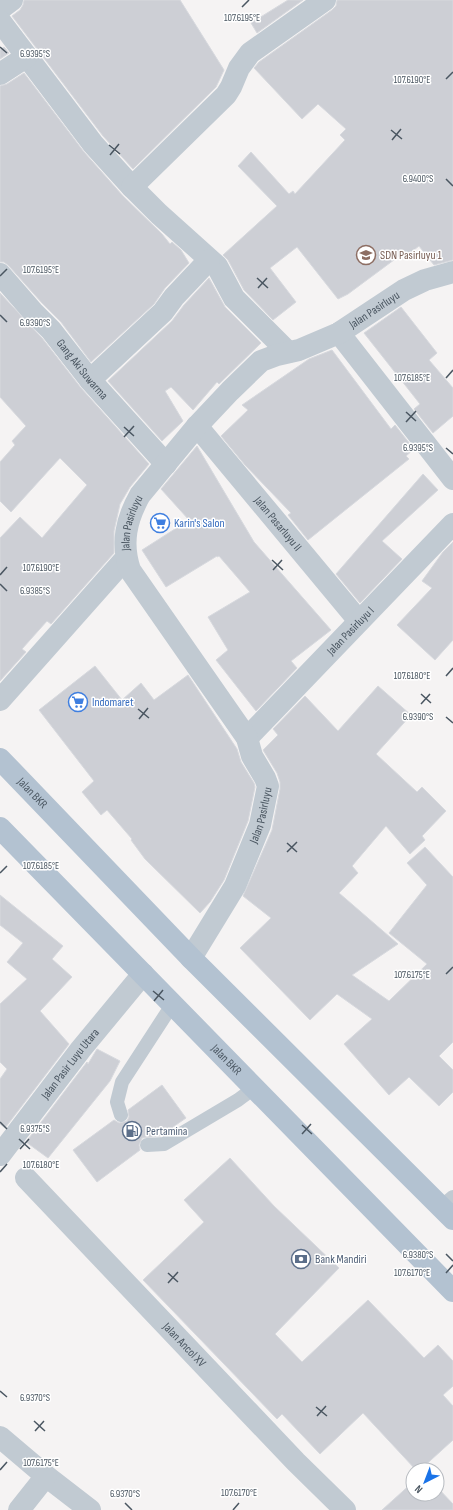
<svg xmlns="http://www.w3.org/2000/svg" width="453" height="1510" font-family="'Sofia Sans Condensed',sans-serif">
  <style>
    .building { fill: #cdcfd5; stroke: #d7d9de }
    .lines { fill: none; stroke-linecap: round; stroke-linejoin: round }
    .service { stroke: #c1cad2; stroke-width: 14 }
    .minor { stroke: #c1cad2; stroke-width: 22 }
    .primary { stroke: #b3c2d1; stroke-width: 22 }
    .ticks { fill: none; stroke: #4a5661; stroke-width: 1.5 }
    .labels { text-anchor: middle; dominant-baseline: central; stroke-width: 3; stroke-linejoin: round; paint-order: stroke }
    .education-label { font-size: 12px; fill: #785e54; stroke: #fff; text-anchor: start }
    .street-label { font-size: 12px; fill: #4a5661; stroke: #fff }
    .shop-label { font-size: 12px; fill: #366cbe; stroke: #fff; text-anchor: start }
    .service-label { font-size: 12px; fill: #4e5e75; stroke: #fff; text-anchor: start }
    .ticks-label { font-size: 10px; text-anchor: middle; fill: #4a5661; stroke: #fff; stroke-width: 3; stroke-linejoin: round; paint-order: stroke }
  </style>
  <rect width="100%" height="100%" fill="#f5f3f3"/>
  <g class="building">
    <path d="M24 0H180L224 70 216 87 133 169 103 136 12 16 20 10 23 5Z"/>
    <path d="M288 0H303L257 33 251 23Z"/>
    <path d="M337 0H453V260L434 265 419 246 405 257 402 254 348 294 338 299 297 247 270 268 296 302 273 320 244 290 228 260 223 255 277 206 238 166 251 152 289 194 293 191 295 194 345 140 340 135 346 129 318 104 302 119 254 68 259 62 332 10 336 6Z"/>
    <path d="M4 47 9 53 0 59V50Z"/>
    <path d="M24 73 84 152 123 196 162 234 170 244 172 242 181 250 189 263 165 288 154 304 91 362 61 322 42 303 9 266 4 262H0V86L7 84Z"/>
    <path d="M209 278 225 307 261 343 219 384 217 382 193 410 171 387 165 391 183 421 162 441 108 381 172 321 184 305Z"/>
    <path d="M0 293 42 338 81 388 149 464 130 487 120 504 114 531V553L51 624 47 621 22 649 26 652 0 681V538L20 517 42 538 87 485 60 458 11 512 0 501V462L15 445 12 441 26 426 0 397Z"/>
    <path d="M401 307 437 353 429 360 453 388V416L433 433 414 409 420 404 364 333Z"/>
    <path d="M332 350 391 429 395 425 414 449 406 456 409 459 308 540 288 515 291 513 245 465 221 436 248 410 242 405 309 359Z"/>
    <path d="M197 446 254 542 331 630 291 661 297 668 256 711 216 660 228 650 208 617 250 592 219 556 217 557V556L166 587 142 550 189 520 161 489Z"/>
    <path d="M423 474 438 490 382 541 402 559 360 603 336 574Z"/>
    <path d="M453 542V640L435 660 397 625 432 588 422 581 443 552Z"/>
    <path d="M95 666 122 700 141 683 154 700 188 675 237 749 241 762 254 783 255 787 248 821 224 880 210 902 200 913 145 859 131 840 132 839 107 810 101 815 82 792 94 781 39 710Z"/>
    <path d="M378 686 411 715 376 754 417 792 422 787 446 811 422 836 425 840 410 854 386 826 352 866 358 873 339 893 398 944 352 975 389 1001 427 964 389 933 427 885 407 863 425 847 453 877V1042L439 1056 453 1070V1092L439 1106 409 1077 389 1095 344 1044 372 1019 337 994 310 1020 240 948 271 918 243 896 272 830 280 789V782L277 773 263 750 278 735 273 729 305 696 338 731Z"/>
    <path d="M0 895 63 946 52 959 72 977 40 1011 69 1044 5 1128 0 1124V1079L7 1069 0 1062V1004L27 979 7 962 23 943 0 925Z"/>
    <path d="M97 1049 120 1061 110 1081 48 1158 26 1142 87 1062 88 1064Z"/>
    <path d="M162 1085 186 1118 160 1136 142 1138 139 1145 140 1150 97 1182 73 1150 114 1120 119 1123 127 1121 129 1117 128 1110Z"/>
    <path d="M230 1158 274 1206 339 1268 275 1334 302 1362 368 1300 424 1358 438 1345 453 1361V1386L443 1395 453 1406V1440L420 1470H416L363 1413 320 1454 282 1414 277 1419 143 1280 204 1222 184 1200Z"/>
    <path d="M413 1482V1494H437V1487L453 1504V1510H382Z"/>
  </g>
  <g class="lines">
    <g class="service">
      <path d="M121 1115 117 1102 122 1082 172 1005"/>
      <path d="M147 1145 164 1144 238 1100 254 1088"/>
      <path d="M441 1207 453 1197"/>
    </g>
    <g class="minor">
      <path d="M0 9 12 0"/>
      <path d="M0 21 93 144 132 187 159 214 217 266 234 298 288 352"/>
      <path d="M0 74 26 57"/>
      <path d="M132 187 226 95 231 87 239 68 250 53 325 0"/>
      <path id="s1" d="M0 274 33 312 51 330 90 380 166 464"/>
      <path d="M339 333 453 479"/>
      <path d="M90 380 163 312 174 297 209 260"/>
      <path id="s2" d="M197 426 359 621"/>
      <path d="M0 700 126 558"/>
      <path id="s3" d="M247 738 453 524"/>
      <path id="s4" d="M191 958 235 886 260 825 268 786 265 778 252 756 247 738 130 570C121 543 126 520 140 495L197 426 230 391 261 361 277 355 299 350 339 333 404 290 425 280 453 272"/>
      <path id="s5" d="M0 1155 81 1049 143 974"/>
      <path id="s6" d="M26 1178 296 1462 345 1510"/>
      <path d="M0 1437 46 1476 90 1510"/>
      <path d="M19 1510 46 1476"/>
    </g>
    <g class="primary">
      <path id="s7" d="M0 759 191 958 453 1219"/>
      <path id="s8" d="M0 828 453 1291"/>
    </g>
  </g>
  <path class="ticks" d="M242 7 249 0M0 47 7 53M446 79 453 72M391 130 402 139M392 140 401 129M109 145 120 154M110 155 119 144M446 179 453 186M0 276 7 269M257 278 268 288M258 288 267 278M0 315 7 322M446 378 453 370M406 412 416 421M406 422 416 411M124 427 134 436M124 437 134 426M446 448 453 454M272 560 283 570M273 570 282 560M0 575 7 567M0 584 7 591M446 676 453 668M421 694 431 703M421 704 430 694M138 709 149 718M446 717 453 723M139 719 148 708M287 843 297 852M287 852 297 842M0 873 7 866M446 974 453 967M153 991 164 1000M154 1001 163 990M0 1122 7 1129M302 1125 312 1134M302 1134 311 1124M19 1139 30 1149M20 1149 29 1139M0 1172 7 1164M446 1254 453 1261M168 1273 178 1282M446 1273 453 1265M168 1283 178 1272M0 1391 7 1397M316 1407 327 1416M317 1416 326 1406M34 1421 45 1431M35 1431 44 1421M0 1470 7 1462M125 1503 132 1510M233 1510 239 1503"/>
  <defs>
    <g id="school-ring" transform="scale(1)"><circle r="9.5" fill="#fff" stroke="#8d6e63" stroke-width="1.5"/><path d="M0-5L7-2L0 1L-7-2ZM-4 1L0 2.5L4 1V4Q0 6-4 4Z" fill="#8d6e63"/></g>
    <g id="supermarket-ring" transform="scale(1)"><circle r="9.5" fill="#fff" stroke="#3f7fe0" stroke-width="1.5"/><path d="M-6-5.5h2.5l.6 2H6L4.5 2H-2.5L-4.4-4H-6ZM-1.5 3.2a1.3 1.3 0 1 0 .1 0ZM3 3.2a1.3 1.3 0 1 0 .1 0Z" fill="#3f7fe0"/></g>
    <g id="fuel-ring" transform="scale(1)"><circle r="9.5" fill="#fff" stroke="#5c6f8a" stroke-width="1.5"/><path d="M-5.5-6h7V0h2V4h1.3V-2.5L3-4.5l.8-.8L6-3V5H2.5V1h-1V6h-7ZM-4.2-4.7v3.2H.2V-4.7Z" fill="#5c6f8a"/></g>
    <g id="bank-ring" transform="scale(1)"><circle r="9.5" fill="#fff" stroke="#5c6f8a" stroke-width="1.5"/><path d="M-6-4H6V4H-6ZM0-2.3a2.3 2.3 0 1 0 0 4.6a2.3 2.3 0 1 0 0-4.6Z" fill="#5c6f8a"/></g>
  </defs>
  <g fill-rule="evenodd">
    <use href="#school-ring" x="366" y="255"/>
    <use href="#supermarket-ring" x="160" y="523"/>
    <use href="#supermarket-ring" x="78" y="702"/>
    <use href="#fuel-ring" x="132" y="1131"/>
    <use href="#bank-ring" x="301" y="1259"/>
  </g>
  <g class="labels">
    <g class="education-label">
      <text x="380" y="255">SDN Pasirluyu 1</text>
    </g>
    <g class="street-label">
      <text stroke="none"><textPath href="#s4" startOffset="832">Jalan Pasirluyu</textPath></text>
      <text stroke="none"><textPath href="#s1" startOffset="126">Gang Aki Suwarma</textPath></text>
      <text stroke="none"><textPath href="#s4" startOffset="496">Jalan Pasirluyu</textPath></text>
      <text stroke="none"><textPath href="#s2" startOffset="127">Jalan Pasarluyu II</textPath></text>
      <text stroke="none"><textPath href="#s3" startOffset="149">Jalan Pasirluyu I</textPath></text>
      <text stroke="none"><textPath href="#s7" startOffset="47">Jalan BKR</textPath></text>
      <text stroke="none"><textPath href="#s4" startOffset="160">Jalan Pasirluyu</textPath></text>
      <text stroke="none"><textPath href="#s8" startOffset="324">Jalan BKR</textPath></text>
      <text stroke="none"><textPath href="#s5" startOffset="115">Jalan Pasir Luyu Utara</textPath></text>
      <text stroke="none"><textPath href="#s6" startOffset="230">Jalan Ancol XV</textPath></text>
    </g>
    <g class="shop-label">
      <text x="174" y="523">Karin's Salon</text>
      <text x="92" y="702">Indomaret</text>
    </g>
    <g class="service-label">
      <text x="146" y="1131">Pertamina</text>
      <text x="315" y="1259">Bank Mandiri</text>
    </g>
  </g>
  <g class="ticks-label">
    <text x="242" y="21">107.6195°E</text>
    <text x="35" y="57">6.9395°S</text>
    <text x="412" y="83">107.6190°E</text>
    <text x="418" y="182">6.9400°S</text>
    <text x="41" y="273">107.6195°E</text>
    <text x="35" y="326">6.9390°S</text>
    <text x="412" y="381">107.6185°E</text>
    <text x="418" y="451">6.9395°S</text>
    <text x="41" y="571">107.6190°E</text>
    <text x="35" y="594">6.9385°S</text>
    <text x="412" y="679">107.6180°E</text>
    <text x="418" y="720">6.9390°S</text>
    <text x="41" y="869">107.6185°E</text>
    <text x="412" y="978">107.6175°E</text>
    <text x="35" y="1132">6.9375°S</text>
    <text x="41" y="1168">107.6180°E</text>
    <text x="418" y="1258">6.9380°S</text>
    <text x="412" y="1276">107.6170°E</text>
    <text x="35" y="1401">6.9370°S</text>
    <text x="41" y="1466">107.6175°E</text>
    <text x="239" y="1496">107.6170°E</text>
    <text x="125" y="1497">6.9370°S</text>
  </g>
  <g transform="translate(425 1482) rotate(222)"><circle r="19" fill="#ffffff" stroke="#b7bbc0"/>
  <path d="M0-3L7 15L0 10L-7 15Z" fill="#1a73e8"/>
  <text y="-6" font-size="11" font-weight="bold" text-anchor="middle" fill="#4a5661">N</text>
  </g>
</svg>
